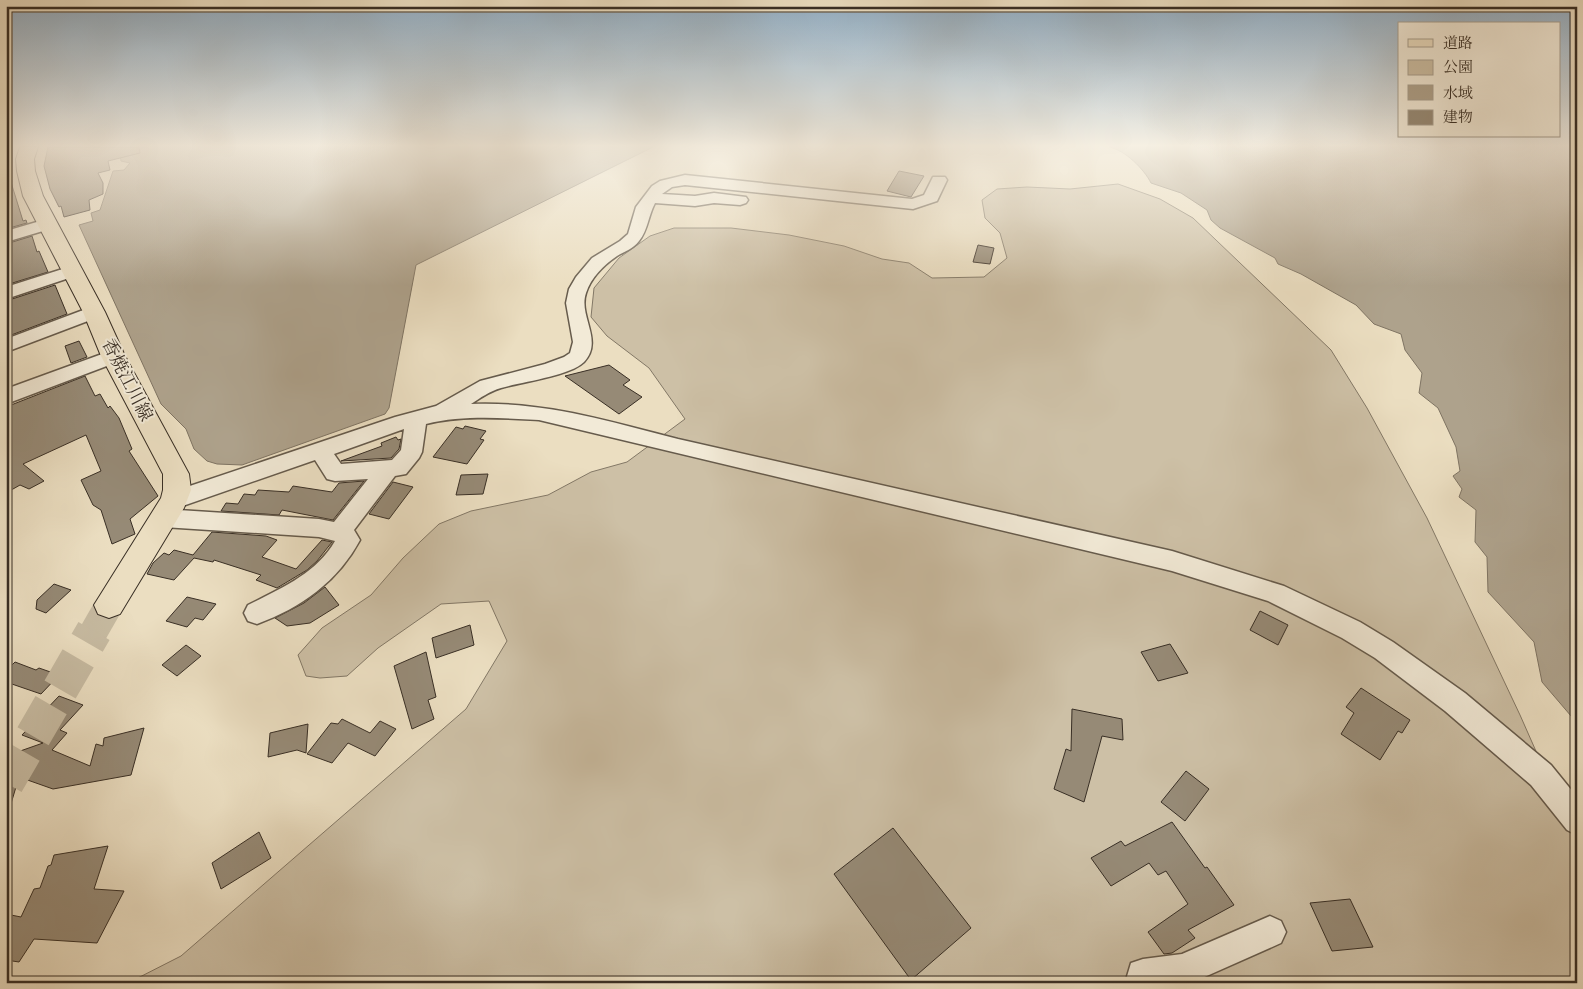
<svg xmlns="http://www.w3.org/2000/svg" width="1583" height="989" font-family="Cardo,'Noto Serif JP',serif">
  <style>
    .green { fill: #cdc0a6; stroke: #837866 }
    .water { fill: #aea28c; stroke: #7f7463 }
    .building { fill: #968a76; stroke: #392f25 }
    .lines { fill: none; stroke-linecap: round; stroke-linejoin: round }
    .major-tunnel-far1 { stroke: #c7bba2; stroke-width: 28; stroke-dasharray: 28 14; stroke-linecap: butt }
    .major-tunnel { stroke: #c7bba2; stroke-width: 36; stroke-dasharray: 36 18; stroke-linecap: butt }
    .minor-casing { stroke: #665b4c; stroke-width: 3 }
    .major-casing { stroke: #392f25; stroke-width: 2 }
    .minor { fill: #f2ead7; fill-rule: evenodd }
    .major { fill: #ebdec1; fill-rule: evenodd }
    .labels { text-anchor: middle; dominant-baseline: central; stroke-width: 4; stroke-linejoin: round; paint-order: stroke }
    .street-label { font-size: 18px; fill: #392f25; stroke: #f2ead7 }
  </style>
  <rect width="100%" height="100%" fill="#ebdec1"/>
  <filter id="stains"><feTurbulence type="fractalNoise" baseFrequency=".004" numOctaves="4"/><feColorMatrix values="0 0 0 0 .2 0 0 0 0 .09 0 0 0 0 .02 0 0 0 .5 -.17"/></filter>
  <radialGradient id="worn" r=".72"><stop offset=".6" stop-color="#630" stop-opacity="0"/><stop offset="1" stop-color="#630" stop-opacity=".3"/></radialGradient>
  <path class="green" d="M1118 184 1160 199 1193 218 1331 350 1367 408 1427 518 1520 715 1577 844V983H128L181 956 466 709 507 641 489 601 441 604 378 648 347 676 320 678 306 676 298 655 322 628 371 595 403 558 439 524 471 511 548 495 591 472 627 462 685 419 649 368 607 336 591 317 594 288 619 258 650 236 674 228H731L789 235 844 246 882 259 909 263 932 278 984 277 1007 258 1000 233 985 218 982 200 997 189 1027 187 1070 189Z"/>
  <g class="water">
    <path d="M137 147H653L416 265 389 408 385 414 242 465 217 464 207 461 194 449 186 429 161 404 79 225 93 221 91 213 100 210 113 171 124 170 130 163 121 161 120 153Z"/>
    <path d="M1109 147H1577V723L1542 682 1534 642 1488 592 1487 557 1475 542 1476 510 1459 497 1462 489 1453 476 1460 471 1456 447 1438 408 1419 393 1422 373 1405 350 1401 334 1374 324 1356 305 1301 274 1278 264 1275 258 1220 228 1211 220 1207 210 1181 193 1151 183C1144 169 1125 150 1109 147Z"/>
  </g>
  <g class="building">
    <path d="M48 147H139L140 153 108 161 110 170 98 173 103 183V194L89 200 90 210 64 217 61 206 59 207 50 189 44 166Z"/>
    <path d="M899 171 924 176 911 197 887 191Z"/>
    <path d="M10 179 23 221 26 220 27 223 6 229V180Z"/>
    <path d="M32 236 37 252 39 251 48 272 6 285V244Z"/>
    <path d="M978 245 994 248 990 264 973 262Z"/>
    <path d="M55 285 67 314 6 337V301Z"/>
    <path d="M79 341 87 357 71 363 65 346Z"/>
    <path d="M609 365 630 380 623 385 642 397 619 414 565 376Z"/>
    <path d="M85 376 95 396 100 394 108 408 110 406 119 418 132 449 129 451 158 496 130 519 135 534 112 544 101 510 93 505 81 480 101 471 86 435 23 464 44 481 29 489 20 485 6 493V407Z"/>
    <path d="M465 426 486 431 480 439 484 440 467 464 433 457 456 427 463 429Z"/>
    <path d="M396 437 398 440 401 439 399 449 391 458 341 461 382 446 381 443Z"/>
    <path d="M488 474 483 494 456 495 461 475Z"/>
    <path d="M364 481 333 520 282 510 279 515 221 511 226 503 238 504 244 494 255 495 258 490 289 492 293 486 332 492 339 483Z"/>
    <path d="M393 482 413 487 389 519 369 514Z"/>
    <path d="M212 532 266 536 277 540 262 557 296 569 322 540 332 542 317 561 307 570 277 588 256 580 261 575 214 560 213 562 194 558 174 580 147 574 153 563 164 553 169 555 174 550 193 555Z"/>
    <path d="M54 584 71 590 46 613 36 609 37 600Z"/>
    <path d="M325 587 339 605 310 623 287 626 275 618 304 603Z"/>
    <path d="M187 597 216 604 203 620 195 618 187 627 166 621Z"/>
    <path d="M1260 611 1288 625 1278 645 1250 630Z"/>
    <path d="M470 625 474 645 436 658 432 638Z"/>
    <path d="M1170 644 1188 673 1158 681 1141 652Z"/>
    <path d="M186 645 201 656 177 676 162 665Z"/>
    <path d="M426 652 436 697 428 700 434 719 412 729 394 666Z"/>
    <path d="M15 662 36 670 39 668 59 675 41 694 6 682V671Z"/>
    <path d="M1361 688 1410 720 1402 733 1398 731 1380 760 1341 734 1354 713 1346 707Z"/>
    <path d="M59 696 83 705 60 730 67 733 52 750 90 766 96 744 103 746 104 738 144 728 131 775 53 789 19 777 10 807H6V756L43 743 22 735Z"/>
    <path d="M1072 709 1122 719 1123 740 1102 736 1084 802 1054 789 1066 749 1071 751Z"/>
    <path d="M342 719 370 733 380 721 396 729 375 756 348 743 332 763 307 754 331 723 338 724Z"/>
    <path d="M308 724 306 753 297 750 268 757 270 733Z"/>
    <path d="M1186 771 1209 789 1185 821 1161 802Z"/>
    <path d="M1172 822 1205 868 1207 867 1234 905 1188 930 1195 938 1172 953 1164 954 1148 932 1188 904 1166 871 1158 875 1149 863 1111 886 1091 858 1121 841 1125 846Z"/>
    <path d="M893 828 971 928 911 980 834 874Z"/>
    <path d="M259 832 271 858 221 889 212 863Z"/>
    <path d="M108 846 94 889 124 891 97 943 34 939 19 962 6 960V914L21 917 34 889 40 888 48 866 51 865 54 855Z"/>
    <path d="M1350 899 1373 947 1332 951 1310 903Z"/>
  </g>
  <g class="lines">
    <path class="major-tunnel-far1" d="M93 633 109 605"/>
    <path class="major-tunnel" d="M6 783 94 631"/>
    <g class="minor-casing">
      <g id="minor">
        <path d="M685 175 912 199 924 195 933 177H945L947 180 937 201 913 209 685 185 672 187 662 194 695 196 714 193 746 197 748 200 746 203 740 205 714 203 695 206 655 203C648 216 648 230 639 241 633 249 625 251 617 256 604 265 591 277 586 293 578 316 604 341 584 362 570 376 521 382 501 388 490 391 480 398 471 404 543 401 609 421 678 439L1172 551 1284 586 1360 622 1393 642 1465 693 1551 765 1577 797V835L1567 830 1531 785 1445 711 1375 658 1342 638 1268 601 1172 571 539 420C501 418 463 415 426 424L422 452 419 458 406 474 395 476 354 530 360 540C338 581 301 608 257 624L248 621 244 613 248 605C280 589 317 573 335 541L319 537 163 527 155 524 151 518 155 512 163 509 319 519 334 522 368 479 335 481 327 479 315 460 174 509 166 506 163 500 166 494 395 417 436 406 480 381 545 364 564 357 570 353 573 342 566 303 569 289 576 277 592 258 620 241 628 234 636 207 652 186 660 181ZM404 429 401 450 392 460 341 464 334 454Z"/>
        <path d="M47 219 53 220 55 224 53 228 6 242V231Z"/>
        <path d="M72 266 78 267 81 271 78 275 6 299V287Z"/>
        <path d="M94 306 101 308 103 312 101 316 6 352V339Z"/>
        <path d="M113 350 120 351 123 356 120 361 6 404V389Z"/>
        <path d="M1270 916 1281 921 1286 932 1281 943 1191 983H1125L1131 963 1143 959 1182 954Z"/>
      </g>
    </g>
    <g class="major-casing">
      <path id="major" d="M20 147H38L34 159 35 171 43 196 105 312 125 356 189 474 191 490 184 508 120 614 109 618 98 614 94 605 161 498 163 490V474L101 356 83 312 23 196 17 171 16 159Z"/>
    </g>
    <use href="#minor" class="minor"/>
    <use href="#major" class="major"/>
  </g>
  <linearGradient id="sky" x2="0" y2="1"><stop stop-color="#91adc3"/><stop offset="0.51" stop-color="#f6f0e3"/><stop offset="1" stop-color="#f6f0e3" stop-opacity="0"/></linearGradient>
  <rect width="1583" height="286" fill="url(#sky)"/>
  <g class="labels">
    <g class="street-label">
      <text transform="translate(127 380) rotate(63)">香焼江川線</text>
    </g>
  </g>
  <rect width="1583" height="989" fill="none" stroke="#ebdec1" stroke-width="25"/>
  <rect x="8" y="8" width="1568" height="974" fill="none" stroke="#392f25" stroke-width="2.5"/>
  <rect x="12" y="12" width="1558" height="964" fill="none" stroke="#392f25"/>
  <rect x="1398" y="22" width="162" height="115" fill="#f2ead7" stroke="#a89f90"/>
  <rect x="1408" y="39" width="25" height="8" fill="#ebdec1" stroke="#a89f90"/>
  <text x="1443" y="48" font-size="15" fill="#392f25">道路</text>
  <rect x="1408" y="60" width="25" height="15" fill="#cdc0a6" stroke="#a89f90"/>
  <text x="1443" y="72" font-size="15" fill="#392f25">公園</text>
  <rect x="1408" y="85" width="25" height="15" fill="#aea28c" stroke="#a89f90"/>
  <text x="1443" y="98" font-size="15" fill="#392f25">水域</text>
  <rect x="1408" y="110" width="25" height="15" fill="#968a76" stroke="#a89f90"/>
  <text x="1443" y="122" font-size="15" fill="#392f25">建物</text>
  <rect width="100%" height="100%" filter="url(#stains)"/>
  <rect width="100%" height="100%" fill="url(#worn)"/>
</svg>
